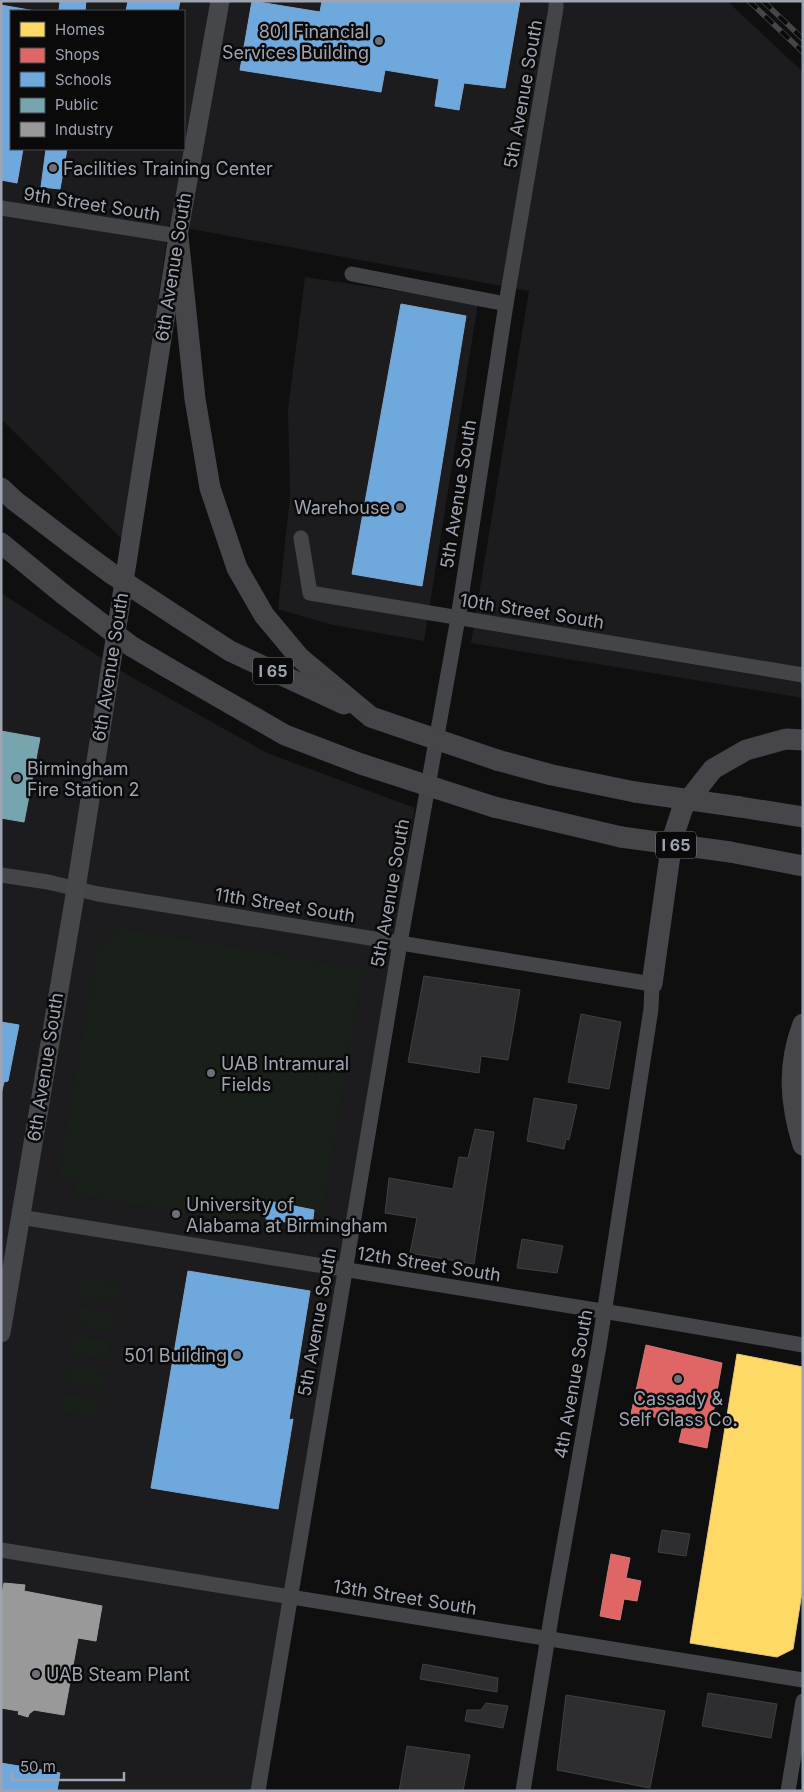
<svg xmlns="http://www.w3.org/2000/svg" width="804" height="1792" font-family="Inter,sans-serif">
  <style>
    .built { fill: #1c1c1e; fill-rule: evenodd }
    .green { fill: #19201a }
    .homes { fill: #ffd966; stroke: #e2c97d }
    .shops { fill: #e06666; stroke: #cc797d }
    .schools { fill: #6fa8dc; stroke: #7da7cf }
    .public { fill: #76a5af; stroke: #82a5b0 }
    .industry { fill: #999; stroke: #9b9ca0 }
    .building { fill: #2e2e30; stroke: #3e4044 }
    .lines { fill: none; stroke-linecap: round; stroke-linejoin: round }
    .minor { stroke: #444549; stroke-width: 15 }
    .major { stroke: #46474b; stroke-width: 19 }
    .highway { stroke: #46464a; stroke-width: 21 }
    .rail-casing { stroke: #444649; stroke-width: 5.5 }
    .rail { stroke: #0a0a0b; stroke-width: 4; stroke-dasharray: 11; stroke-linecap: butt }
    .highway-bridge { stroke: #46464a; stroke-width: 21 }
    .poi-dot { fill: #6d7079; stroke: #0a0a0b; stroke-width: 2 }
    .labels { text-anchor: middle; dominant-baseline: central; stroke-width: 5; stroke-linejoin: round; paint-order: stroke }
    .shield { fill: #0a0a0b; stroke: #727680; stroke-width: 1 }
    .shield-label { font-size: 16px; font-weight: bold; fill: #9fa4b2 }
    .poi-label { font-size: 18px; fill: #9fa4b2; stroke: #0a0a0b; text-anchor: start }
    .street-label { font-size: 18px; fill: #9fa4b2; stroke: #0a0a0b }
  </style>
  <rect width="100%" height="100%" fill="#0f0f10"/>
  <g class="built">
    <path d="M1 1H727L803 72V698L471 643 529 291 169 225 122 539 1 419ZM11 11H184V149H11Z"/>
    <path d="M305 277 478 303 424 641 333 625 278 609 290 496 288 410Z"/>
    <path d="M1 593 126 674 267 753 415 808 259 1791H1Z"/>
  </g>
  <g class="green">
    <path d="M119 928 362 970 322 1214 263 1204 259 1225 74 1194 77 1179 58 1176 98 948Z"/>
    <path d="M83 1277 120 1284 117 1301 80 1295Z"/>
    <path d="M79 1307 116 1314 112 1332 76 1325Z"/>
    <path d="M74 1335 110 1342 107 1359 70 1353Z"/>
    <path d="M68 1364 105 1371 102 1388 65 1382Z"/>
    <path d="M63 1394 100 1400 97 1418 60 1411Z"/>
  </g>
  <path class="homes" d="M737 1354 803 1367V1586L793 1649 777 1657 690 1643Z"/>
  <g class="shops">
    <path d="M646 1345 722 1363 707 1448 679 1442 684 1421 631 1414Z"/>
    <path d="M611 1554 630 1558 626 1578 641 1581 637 1601 624 1599 620 1620 600 1616Z"/>
  </g>
  <g class="schools">
    <path d="M60 1H86L85 11H59Z"/>
    <path d="M128 1H180L178 11H126Z"/>
    <path d="M252 1 320 12 322 1H520L505 88 464 83 459 110 435 106 439 79 385 70 381 92 240 70Z"/>
    <path d="M1 5 35 11H11V149H23L17 183 1 180Z"/>
    <path d="M46 149H67L60 189 41 187Z"/>
    <path d="M401 304 466 316 422 586 352 574Z"/>
    <path d="M1 1022 19 1025 8 1081 4 1082 1 1094Z"/>
    <path d="M269 1201 314 1210 312 1226 266 1219Z"/>
    <path d="M188 1271 310 1291 289 1420 293 1419 278 1509 151 1488Z"/>
    <path d="M1 1763 60 1773 57 1791H1Z"/>
  </g>
  <path class="public" d="M1 731 40 738 24 822 1 818Z"/>
  <path class="industry" d="M4 1583 25 1585 24 1591 102 1606 96 1641 78 1638 64 1715 34 1710 29 1714 28 1717 18 1714 19 1711 1 1708V1598Z"/>
  <g class="building">
    <path d="M424 976 520 990 508 1060 481 1056 479 1073 408 1062Z"/>
    <path d="M581 1014 621 1022 609 1089 568 1082Z"/>
    <path d="M534 1098 577 1105 569 1140 566 1139 564 1149 527 1141Z"/>
    <path d="M475 1129 494 1132 474 1264 410 1253 417 1218 385 1213 389 1178 453 1189 459 1157 468 1158Z"/>
    <path d="M522 1239 563 1246 557 1273 517 1268Z"/>
    <path d="M662 1530 690 1534 686 1556 658 1552Z"/>
    <path d="M423 1664 498 1678 497 1692 420 1679Z"/>
    <path d="M708 1693 777 1704 771 1738 702 1726Z"/>
    <path d="M566 1695 665 1711 650 1788 557 1770Z"/>
    <path d="M486 1703 508 1706 503 1728 465 1721 467 1710H481Z"/>
    <path d="M407 1746 470 1755 463 1791H399Z"/>
  </g>
  <g class="lines">
    <g class="minor">
      <path d="M1 208 178 236"/>
      <path d="M352 274 506 304"/>
      <path d="M301 538 310 593 803 675"/>
      <path d="M1 875 48 882 98 894 234 916 652 984 651 1009 599 1346 552 1612 523 1791"/>
      <path d="M20 1217 627 1315 803 1345"/>
      <path d="M1 1550 803 1680"/>
      <path d="M258 1791 400 943 458 618 506 304 556 8V1"/>
      <path d="M788 1791 803 1701"/>
    </g>
    <path class="major" d="M1 1333 76 889 178 236 220 1"/>
    <g class="highway">
      <path d="M178 236 195 399 210 488 237 568 264 615 299 657 371 717"/>
      <path d="M1 488 15 501 70 543"/>
      <path d="M1 543 63 594"/>
      <path d="M179 618 230 651 344 704"/>
      <path d="M170 669 285 735 361 764"/>
      <path d="M497 760 552 775 635 792"/>
      <path d="M494 807 621 837"/>
      <path d="M740 807 803 817"/>
      <path d="M730 852 803 866"/>
      <path d="M652 984 671 848 675 831 683 807 713 769 746 750 786 739 803 740"/>
      <path d="M803 1024C787 1066 790 1103 803 1145"/>
    </g>
    <g class="rail-casing">
      <g id="rail">
        <path d="M749 1 803 52"/>
        <path d="M763 1 803 39"/>
      </g>
    </g>
    <use href="#rail" class="rail"/>
    <g class="highway-bridge">
      <path d="M70 543 112 574 179 618"/>
      <path d="M63 594 131 646 170 669"/>
      <path d="M371 717 497 760"/>
      <path d="M361 764 494 807"/>
      <path d="M635 792 740 807"/>
      <path d="M621 837 730 852"/>
    </g>
  </g>
  <g class="poi-dot">
    <circle cx="379" cy="41" r="5"/>
    <circle cx="53" cy="168" r="5"/>
    <circle cx="400" cy="507" r="5"/>
    <circle cx="17" cy="778" r="5"/>
    <circle cx="211" cy="1073" r="5"/>
    <circle cx="176" cy="1214" r="5"/>
    <circle cx="237" cy="1355" r="5"/>
    <circle cx="678" cy="1379" r="5"/>
    <circle cx="36" cy="1674" r="5"/>
  </g>
  <g class="labels">
    <g class="shield">
      <rect x="253" y="657.5" width="40" height="27" rx="4"/>
      <rect x="656" y="831.5" width="40" height="27" rx="4"/>
    </g>
    <g class="shield-label">
      <text x="273" y="671">I 65</text>
      <text x="676" y="845">I 65</text>
    </g>
    <g class="poi-label">
      <text x="369" y="31" text-anchor="end">801 Financial<tspan x="369" dy="21">Services Building</tspan></text>
      <text x="63" y="168">Facilities Training Center</text>
      <text x="390" y="507" text-anchor="end">Warehouse</text>
      <text x="27" y="768">Birmingham<tspan x="27" dy="21">Fire Station 2</tspan></text>
      <text x="221" y="1063">UAB Intramural<tspan x="221" dy="21">Fields</tspan></text>
      <text x="186" y="1204">University of<tspan x="186" dy="21">Alabama at Birmingham</tspan></text>
      <text x="227" y="1355" text-anchor="end">501 Building</text>
      <text x="678" y="1398" text-anchor="middle">Cassady &amp;<tspan x="678" dy="21">Self Glass Co.</tspan></text>
      <text x="46" y="1674">UAB Steam Plant</text>
    </g>
    <g class="street-label">
      <text transform="translate(523 94) rotate(-80)">5th Avenue South</text>
      <text transform="translate(92 204) rotate(9)">9th Street South</text>
      <text transform="translate(173 267) rotate(-81)">6th Avenue South</text>
      <text transform="translate(458 494) rotate(-81)">5th Avenue South</text>
      <text transform="translate(532 611) rotate(9)">10th Street South</text>
      <text transform="translate(110 667) rotate(-81)">6th Avenue South</text>
      <text transform="translate(390 893) rotate(-80)">5th Avenue South</text>
      <text transform="translate(285 905) rotate(9)">11th Street South</text>
      <text transform="translate(45 1067) rotate(-81)">6th Avenue South</text>
      <text transform="translate(429 1264) rotate(9)">12th Street South</text>
      <text transform="translate(317 1322) rotate(-80)">5th Avenue South</text>
      <text transform="translate(573 1384) rotate(-80)">4th Avenue South</text>
      <text transform="translate(405 1597) rotate(9)">13th Street South</text>
    </g>
  </g>
  <rect width="804" height="1792" fill="none" stroke="#9fa4b2" stroke-width="5"/>
  <rect x="10" y="10" width="175" height="140" fill="#0a0a0b" stroke="#46484e"/>
  <rect x="20" y="22" width="25" height="15" fill="#ffd966" stroke="#46484e"/>
  <text x="55" y="35" font-size="15" fill="#9fa4b2">Homes</text>
  <rect x="20" y="48" width="25" height="15" fill="#e06666" stroke="#46484e"/>
  <text x="55" y="60" font-size="15" fill="#9fa4b2">Shops</text>
  <rect x="20" y="72" width="25" height="15" fill="#6fa8dc" stroke="#46484e"/>
  <text x="55" y="85" font-size="15" fill="#9fa4b2">Schools</text>
  <rect x="20" y="98" width="25" height="15" fill="#76a5af" stroke="#46484e"/>
  <text x="55" y="110" font-size="15" fill="#9fa4b2">Public</text>
  <rect x="20" y="122" width="25" height="15" fill="#999999" stroke="#46484e"/>
  <text x="55" y="135" font-size="15" fill="#9fa4b2">Industry</text>
  <path d="M12 1772v8h112v-8" fill="none" stroke="#9fa4b2" stroke-width="2.5"/>
  <text x="20" y="1772" font-size="15" fill="#9fa4b2" stroke="#0a0a0b" stroke-width="4" paint-order="stroke">50 m</text>
</svg>
